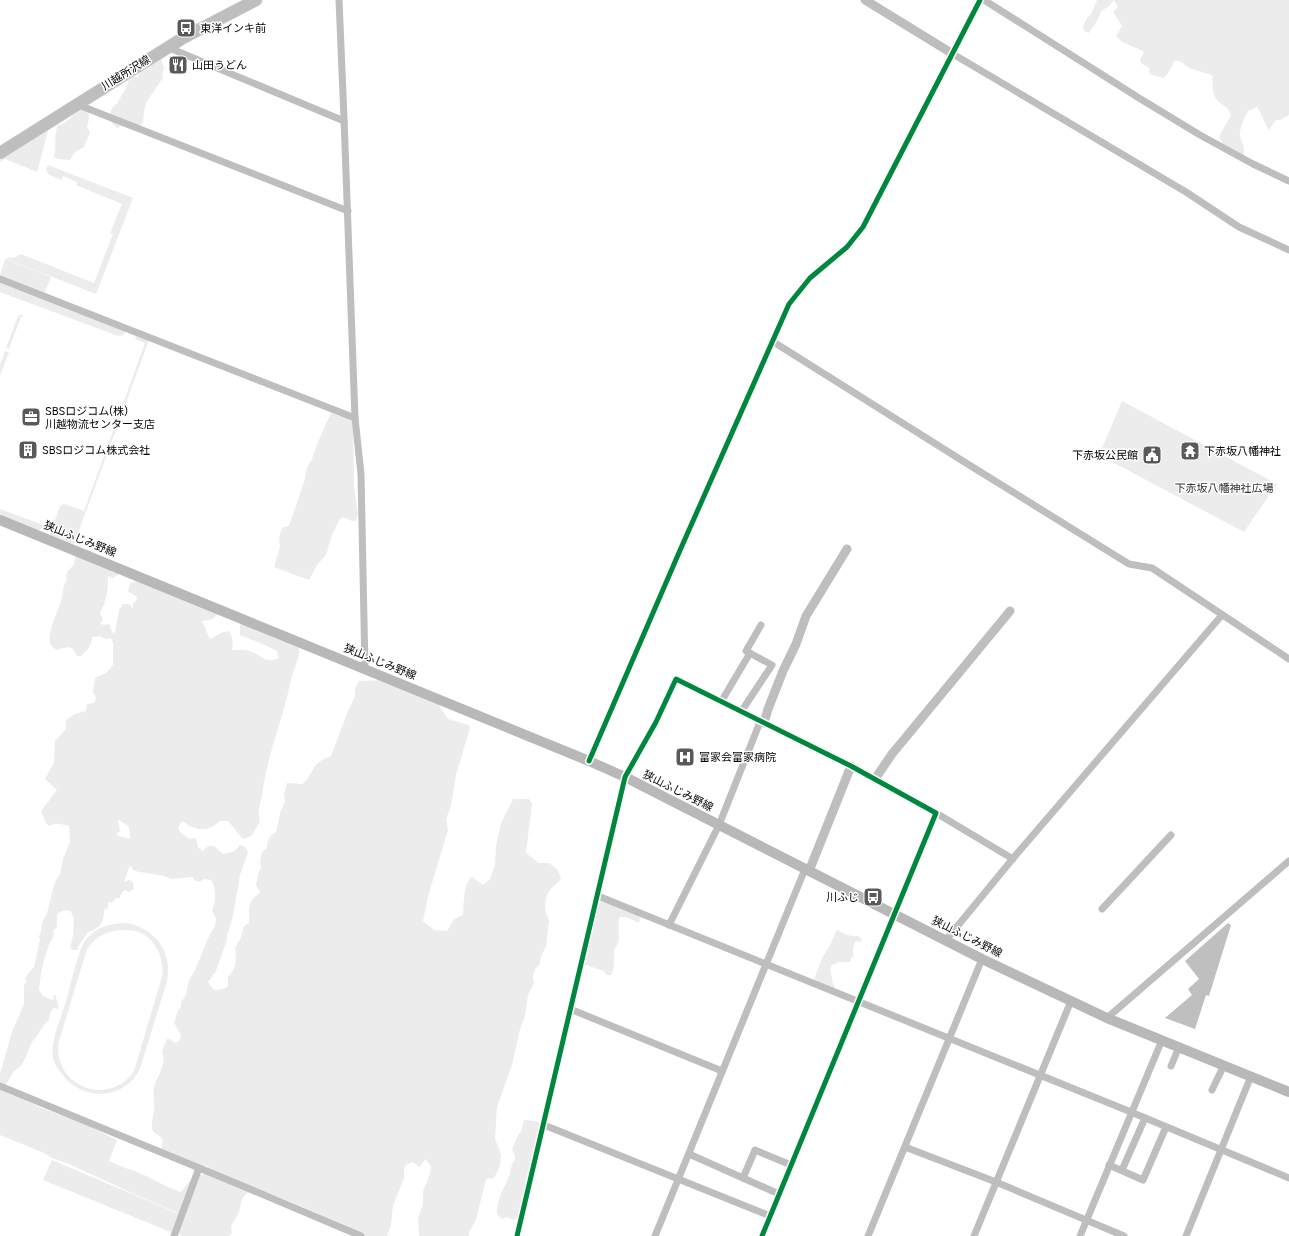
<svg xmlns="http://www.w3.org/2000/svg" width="1289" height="1236" font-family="Figtree,'Noto Sans JP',sans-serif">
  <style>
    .green { fill: #ececec; fill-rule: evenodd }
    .water { fill: #bfbfbf }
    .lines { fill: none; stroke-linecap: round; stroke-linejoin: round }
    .primary-casing { stroke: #dbdbdb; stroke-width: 13 }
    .minor { stroke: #bebebe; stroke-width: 7 }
    .tertiary { stroke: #bebebe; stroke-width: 9 }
    .secondary { stroke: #b8b8b8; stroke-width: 10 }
    .primary { stroke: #bebebe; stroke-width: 12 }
    .cycleway-casing { stroke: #fff; stroke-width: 8 }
    .cycleway { stroke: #00873e; stroke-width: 5 }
    .labels { text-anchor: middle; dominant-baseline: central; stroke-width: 3; stroke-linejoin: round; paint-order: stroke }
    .poi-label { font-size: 11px; fill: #000; stroke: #fff; text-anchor: start }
    .street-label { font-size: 11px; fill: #000; stroke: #fff }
    .park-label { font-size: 11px; fill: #333; stroke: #fff }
  </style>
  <rect width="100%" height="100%" fill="#fff"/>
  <g class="green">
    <path d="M1097 0H1289V115L1280 120H1276L1269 130C1264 123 1262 114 1257 107L1248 111C1245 117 1241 125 1240 132 1239 140 1247 147 1243 155 1235 153 1231 147 1223 144L1219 137 1231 115C1226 103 1226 109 1218 101 1212 96 1212 83 1213 76 1203 71 1189 71 1182 62L1175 60 1167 75 1163 78 1150 74 1149 72 1150 68 1142 64 1140 60 1143 54V51L1122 42 1116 36 1122 26 1113 12 1118 7 1114 0 1108 7 1101 11C1098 23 1094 24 1089 33L1084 31 1083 27 1087 18 1091 14Z"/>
    <path d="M161 58 164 69 162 74 163 78 147 101 144 111 143 123 135 130 130 129 124 125 117 128 109 120C110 112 111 107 118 103 120 96 124 93 126 87 128 83 128 81 131 77H137L143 69Z"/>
    <path d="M83 109 89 113V119L87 127 90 132 84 147 75 152 70 160 57 159 54 157C57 146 53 137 58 125 71 123 72 112 83 109Z"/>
    <path d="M47 130 48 131 37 172 5 159 0 162V160Z"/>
    <path d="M48 165 133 198 96 294 6 259 9 257 13 258 21 254 94 283 113 234 110 233 122 204 76 185 77 182 63 176 62 180 49 175 46 169Z"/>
    <path d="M5 259 51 277 44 294 0 276Z"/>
    <path d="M0 283 126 330 124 335 118 336 0 292Z"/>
    <path d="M22 314 23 315V317H21L9 349 6 348 18 316Z"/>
    <path d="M136 336 149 340 74 544 51 536 50 534 60 506 64 504 84 511 145 343 135 339Z"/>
    <path d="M5 351 9 352 0 376V365Z"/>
    <path d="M1122 401 1277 484 1244 532 1099 455Z"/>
    <path d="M331 413 353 420 354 487 358 514 356 521H352L343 517 340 519 332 535 326 555 317 565 309 580 274 567 280 547 279 538 282 528 289 526 305 479 307 468 312 459 318 442Z"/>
    <path d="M0 509 43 525 42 529H40L39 531 0 516Z"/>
    <path d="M79 555 99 562 103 568 110 566 124 572 112 578 108 576C108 590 107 601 100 613L103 620 100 624 106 625 108 624 110 625 112 633 115 632 119 610 123 604H129L133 608V604L137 599 136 596 128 592 130 583 140 580 218 613 213 619 202 621 210 639 223 632 229 631C233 638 233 643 232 650 238 650 244 649 249 651 261 654 265 665 279 658L277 651 265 645 240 635V625L243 623 293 643 299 648C300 659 293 669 291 680 283 719 267 756 262 795 260 807 257 810 260 822L251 836 243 839 228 821H220C207 833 196 831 182 821L178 827 180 832 189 839 196 838 198 847 203 851 208 846H214L223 854 235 851 240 845 245 847 248 852 240 875 233 916 227 936V940L216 971 208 982 213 989 217 990 226 988 228 985V977C236 970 237 957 235 948L241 937 244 926 249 923C250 910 246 902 260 893L259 890 256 886 258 874 261 867 260 862 262 852 267 848C267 840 269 836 276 832L280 813 285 801 284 794 287 783 302 784C311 777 310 772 316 765 320 760 326 758 331 756L348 711 355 696V688L359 681 383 680 439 705 448 719 469 725 470 728 456 775 451 806 446 819 448 830 429 893 423 921 434 930 447 931 454 919 463 915C464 904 463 883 472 877L483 885 490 879 495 865 496 846 501 823 513 799H529L532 803 526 853 539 863H549L558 870 561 879C558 883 552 887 549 891 544 899 544 912 549 920L546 947 542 954 539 965 535 969 533 977 534 983 528 995 525 1016 520 1029 512 1065 497 1107 495 1138 501 1155 500 1166 494 1178 486 1179 476 1220 469 1232V1236H419L418 1219 423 1204V1191L430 1174 431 1166 425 1159 420 1167 412 1162 406 1165 404 1168V1178L393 1206 391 1224 387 1236H366L303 1207 273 1195H254L250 1192C241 1195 242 1203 239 1211 237 1217 234 1221 231 1226L232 1233 229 1236H182L174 1231 173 1233 43 1180 52 1160 177 1213V1212L169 1209 136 1195 69 1164 52 1158 44 1153 0 1135V1074L12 1032 24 1004V985L27 981 25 979 27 975 34 967 40 940 39 936 41 932 42 923 47 913 55 882 60 874 63 859 70 842 69 826C61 824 56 822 49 826L46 823 41 811 57 790 45 779 54 762 55 741 66 729V720L75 714 86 711 87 704 94 703 96 698 93 692 95 678 106 673 113 665V643L111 638 106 639 100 636 92 637C92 645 87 651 81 656H77L73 649 68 647 56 650C54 648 51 646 50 643 47 633 58 611 61 601 64 594 61 588 67 580L66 576 68 570 74 565 75 557ZM118 820 121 821 129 827 130 839 116 835 120 831ZM130 865 134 871 164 876 172 879 193 877 194 880 200 882 204 879 211 880C217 890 216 900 212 911L216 919 215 926 210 934 195 970 189 980 186 995 181 1002V1007L178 1010 174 1023 181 1035 179 1041 175 1043 170 1039H167L162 1051C167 1063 159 1073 155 1084 152 1095 155 1100 154 1109 154 1115 151 1123 152 1128 153 1134 160 1135 163 1140L161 1150 200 1166H206L209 1168 207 1173C202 1175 196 1175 192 1179 187 1182 185 1188 181 1192 168 1188 157 1181 144 1175 133 1170 121 1167 109 1161L117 1140 81 1122 41 1108 17 1096 12 1095 3 1090 13 1072 22 1065 32 1042 37 1036 44 1025 49 1020 50 1013 53 1008 59 1009 55 993 53 1000 43 996 39 990C41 970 44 953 54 935L53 931 57 927V914L62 911 70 910 74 918 73 936 70 947 72 950H78V947L88 932C100 929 104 922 104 910L108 908V902L112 903 116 898H120L122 892 126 890 128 892 134 889 133 882 129 880 124 882Z"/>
    <path d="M595 901 607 902 619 906 621 910H627L640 916 639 923 626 917H620C615 928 624 941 614 949V966L611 975H607L604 971 583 964Z"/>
    <path d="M125 923C149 926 169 945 168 971 168 982 163 993 160 1004 154 1024 147 1045 141 1066 128 1100 82 1103 62 1074 58 1069 54 1064 53 1058 50 1042 61 1017 66 1002 71 983 75 964 82 946 92 929 105 924 125 923ZM121 930C126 930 131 930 136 931 155 936 165 959 162 977L134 1071C108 1109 51 1085 59 1041L87 949C95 937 106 931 121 930Z"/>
    <path d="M837 930C843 933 850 937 858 936L862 939 860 942 856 941C853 945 852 951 854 956L851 958 850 962H839L832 965 830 969C832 975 831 981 835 987L834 989 816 982 814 979 822 958 829 947Z"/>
    <path d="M524 1120 536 1121 541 1124 537 1138 535 1154 532 1157 525 1196 520 1204 522 1207 520 1217 513 1220 507 1217 502 1219 497 1214C496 1199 505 1187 510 1174 511 1171 511 1167 512 1165 513 1161 514 1162 515 1159 516 1156 514 1153 512 1150L516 1139 521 1131Z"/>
  </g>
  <path class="water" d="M1228 923 1231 925 1209 996 1206 995 1195 1029 1165 1018 1192 995 1188 989 1199 979 1185 961Z"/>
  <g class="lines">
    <g class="primary-casing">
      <path id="primary" d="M0 153 183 38 256 0"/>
    </g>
    <g class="minor">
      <path d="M339 0 344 118 355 418 361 474 365 669"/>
      <path d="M984 0 1139 98 1200 135 1253 164 1289 181"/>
      <path d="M167 47 344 121"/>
      <path d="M953 54 1186 192 1239 227 1289 250"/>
      <path d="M76 104 348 211"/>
      <path d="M0 279 355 418"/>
      <path d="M772 341 966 463 1129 564 1152 568 1289 659"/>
      <path d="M721 702 750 653"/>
      <path d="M741 712 772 665 746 651 761 625"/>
      <path d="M589 761 681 548 789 304 810 278 847 247 863 227 980 0"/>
      <path d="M936 813 1013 859"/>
      <path d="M598 896 1131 1112 1289 1178"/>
      <path d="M1102 909 1171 835"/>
      <path d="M669 925 719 825 760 722"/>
      <path d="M946 940 1015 856 1222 615"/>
      <path d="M570 1009 722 1071"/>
      <path d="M1107 1018 1289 861"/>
      <path d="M1171 1066 1179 1047"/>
      <path d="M0 1086 238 1184 361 1236"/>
      <path d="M1212 1090 1224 1065"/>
      <path d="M544 1125 770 1216"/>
      <path d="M905 1147 996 1182 1124 1236"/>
      <path d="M689 1154 779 1194"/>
      <path d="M1109 1165 1143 1180 1166 1127"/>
      <path d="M1122 1170 1145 1118"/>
      <path d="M743 1178 755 1150 791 1165"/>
      <path d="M174 1236 199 1168"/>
      <path d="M517 1236 625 777 656 722 676 679 851 766 936 813 762 1236"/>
      <path d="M655 1236 805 869"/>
      <path d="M868 1236 982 959"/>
      <path d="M974 1236 1071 1001"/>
      <path d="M1080 1236 1162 1040"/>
      <path d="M1186 1236 1251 1076"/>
    </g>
    <g class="tertiary">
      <path d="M865 0 953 54"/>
      <path d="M764 723 768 709 783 671 796 644 806 616 847 549"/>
      <path d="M875 779 892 754 1010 611"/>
      <path d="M809 871 851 766"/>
    </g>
    <path class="secondary" d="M0 520 589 761 625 777 982 959 1107 1018 1289 1092"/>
    <use href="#primary" class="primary"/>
    <g class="cycleway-casing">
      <g id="cycleway">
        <path d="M589 761 681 548 789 304 810 278 847 247 863 227 980 0"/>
        <path d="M517 1236 625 777 656 722 676 679 851 766 936 813 762 1236"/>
      </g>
    </g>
    <use href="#cycleway" class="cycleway"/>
  </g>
  <defs>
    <g id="bus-square" transform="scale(1)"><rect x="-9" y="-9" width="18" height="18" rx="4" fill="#595959" stroke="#fff"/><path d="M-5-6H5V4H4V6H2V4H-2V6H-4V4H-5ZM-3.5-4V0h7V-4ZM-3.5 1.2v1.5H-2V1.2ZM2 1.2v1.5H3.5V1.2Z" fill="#fff"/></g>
    <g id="restaurant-square" transform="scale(1)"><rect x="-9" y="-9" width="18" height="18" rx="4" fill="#595959" stroke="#fff"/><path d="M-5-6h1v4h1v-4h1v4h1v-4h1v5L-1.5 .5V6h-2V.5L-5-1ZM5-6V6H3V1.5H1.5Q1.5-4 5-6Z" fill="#fff"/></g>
    <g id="office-square" transform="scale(1)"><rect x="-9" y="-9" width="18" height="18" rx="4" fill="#595959" stroke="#fff"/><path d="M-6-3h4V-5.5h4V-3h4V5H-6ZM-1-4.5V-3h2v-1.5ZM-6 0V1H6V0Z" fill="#fff"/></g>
    <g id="building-square" transform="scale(1)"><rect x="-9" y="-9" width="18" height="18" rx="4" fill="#595959" stroke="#fff"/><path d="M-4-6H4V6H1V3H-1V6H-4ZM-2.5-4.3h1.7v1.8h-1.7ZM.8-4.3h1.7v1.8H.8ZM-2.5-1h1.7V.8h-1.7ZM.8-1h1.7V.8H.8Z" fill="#fff"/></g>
    <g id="temple-square" transform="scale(1)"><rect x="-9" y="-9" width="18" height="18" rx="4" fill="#595959" stroke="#fff"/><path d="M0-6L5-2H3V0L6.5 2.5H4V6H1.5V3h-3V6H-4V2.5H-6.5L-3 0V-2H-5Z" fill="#fff"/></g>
    <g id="civic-square" transform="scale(1)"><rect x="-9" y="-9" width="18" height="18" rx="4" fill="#595959" stroke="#fff"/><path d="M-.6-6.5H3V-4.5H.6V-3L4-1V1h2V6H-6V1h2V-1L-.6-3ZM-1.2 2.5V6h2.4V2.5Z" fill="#fff"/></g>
    <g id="hospital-square" transform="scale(1)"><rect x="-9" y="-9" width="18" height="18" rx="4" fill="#595959" stroke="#fff"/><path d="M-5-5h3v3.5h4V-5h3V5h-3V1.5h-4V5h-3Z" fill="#fff"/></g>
  </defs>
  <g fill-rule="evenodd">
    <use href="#bus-square" x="186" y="28"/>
    <use href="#restaurant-square" x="178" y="65"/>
    <use href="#office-square" x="31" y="417"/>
    <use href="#building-square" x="28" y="450"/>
    <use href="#temple-square" x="1190" y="451"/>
    <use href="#civic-square" x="1152" y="455"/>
    <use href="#hospital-square" x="685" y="757"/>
    <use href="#bus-square" x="873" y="897"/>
  </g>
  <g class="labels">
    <g class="poi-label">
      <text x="200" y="28">東洋インキ前</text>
      <text x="192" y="65">山田うどん</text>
      <text x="45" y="411">SBSロジコム(株)<tspan x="45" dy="13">川越物流センター支店</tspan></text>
      <text x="42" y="450">SBSロジコム株式会社</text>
      <text x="1204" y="451">下赤坂八幡神社</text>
      <text x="1138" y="455" text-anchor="end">下赤坂公民館</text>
      <text x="699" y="757">富家会富家病院</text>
      <text x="859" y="897" text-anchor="end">川ふじ</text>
    </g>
    <g class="street-label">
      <text transform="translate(126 73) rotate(-32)">川越所沢線</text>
      <text transform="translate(80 539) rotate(22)">狭山ふじみ野線</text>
      <text transform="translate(380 662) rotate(22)">狭山ふじみ野線</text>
      <text transform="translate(678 791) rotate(27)">狭山ふじみ野線</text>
      <text transform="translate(967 937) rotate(27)">狭山ふじみ野線</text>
    </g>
    <g class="park-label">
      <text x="1224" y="488">下赤坂八幡神社広場</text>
    </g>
  </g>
</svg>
